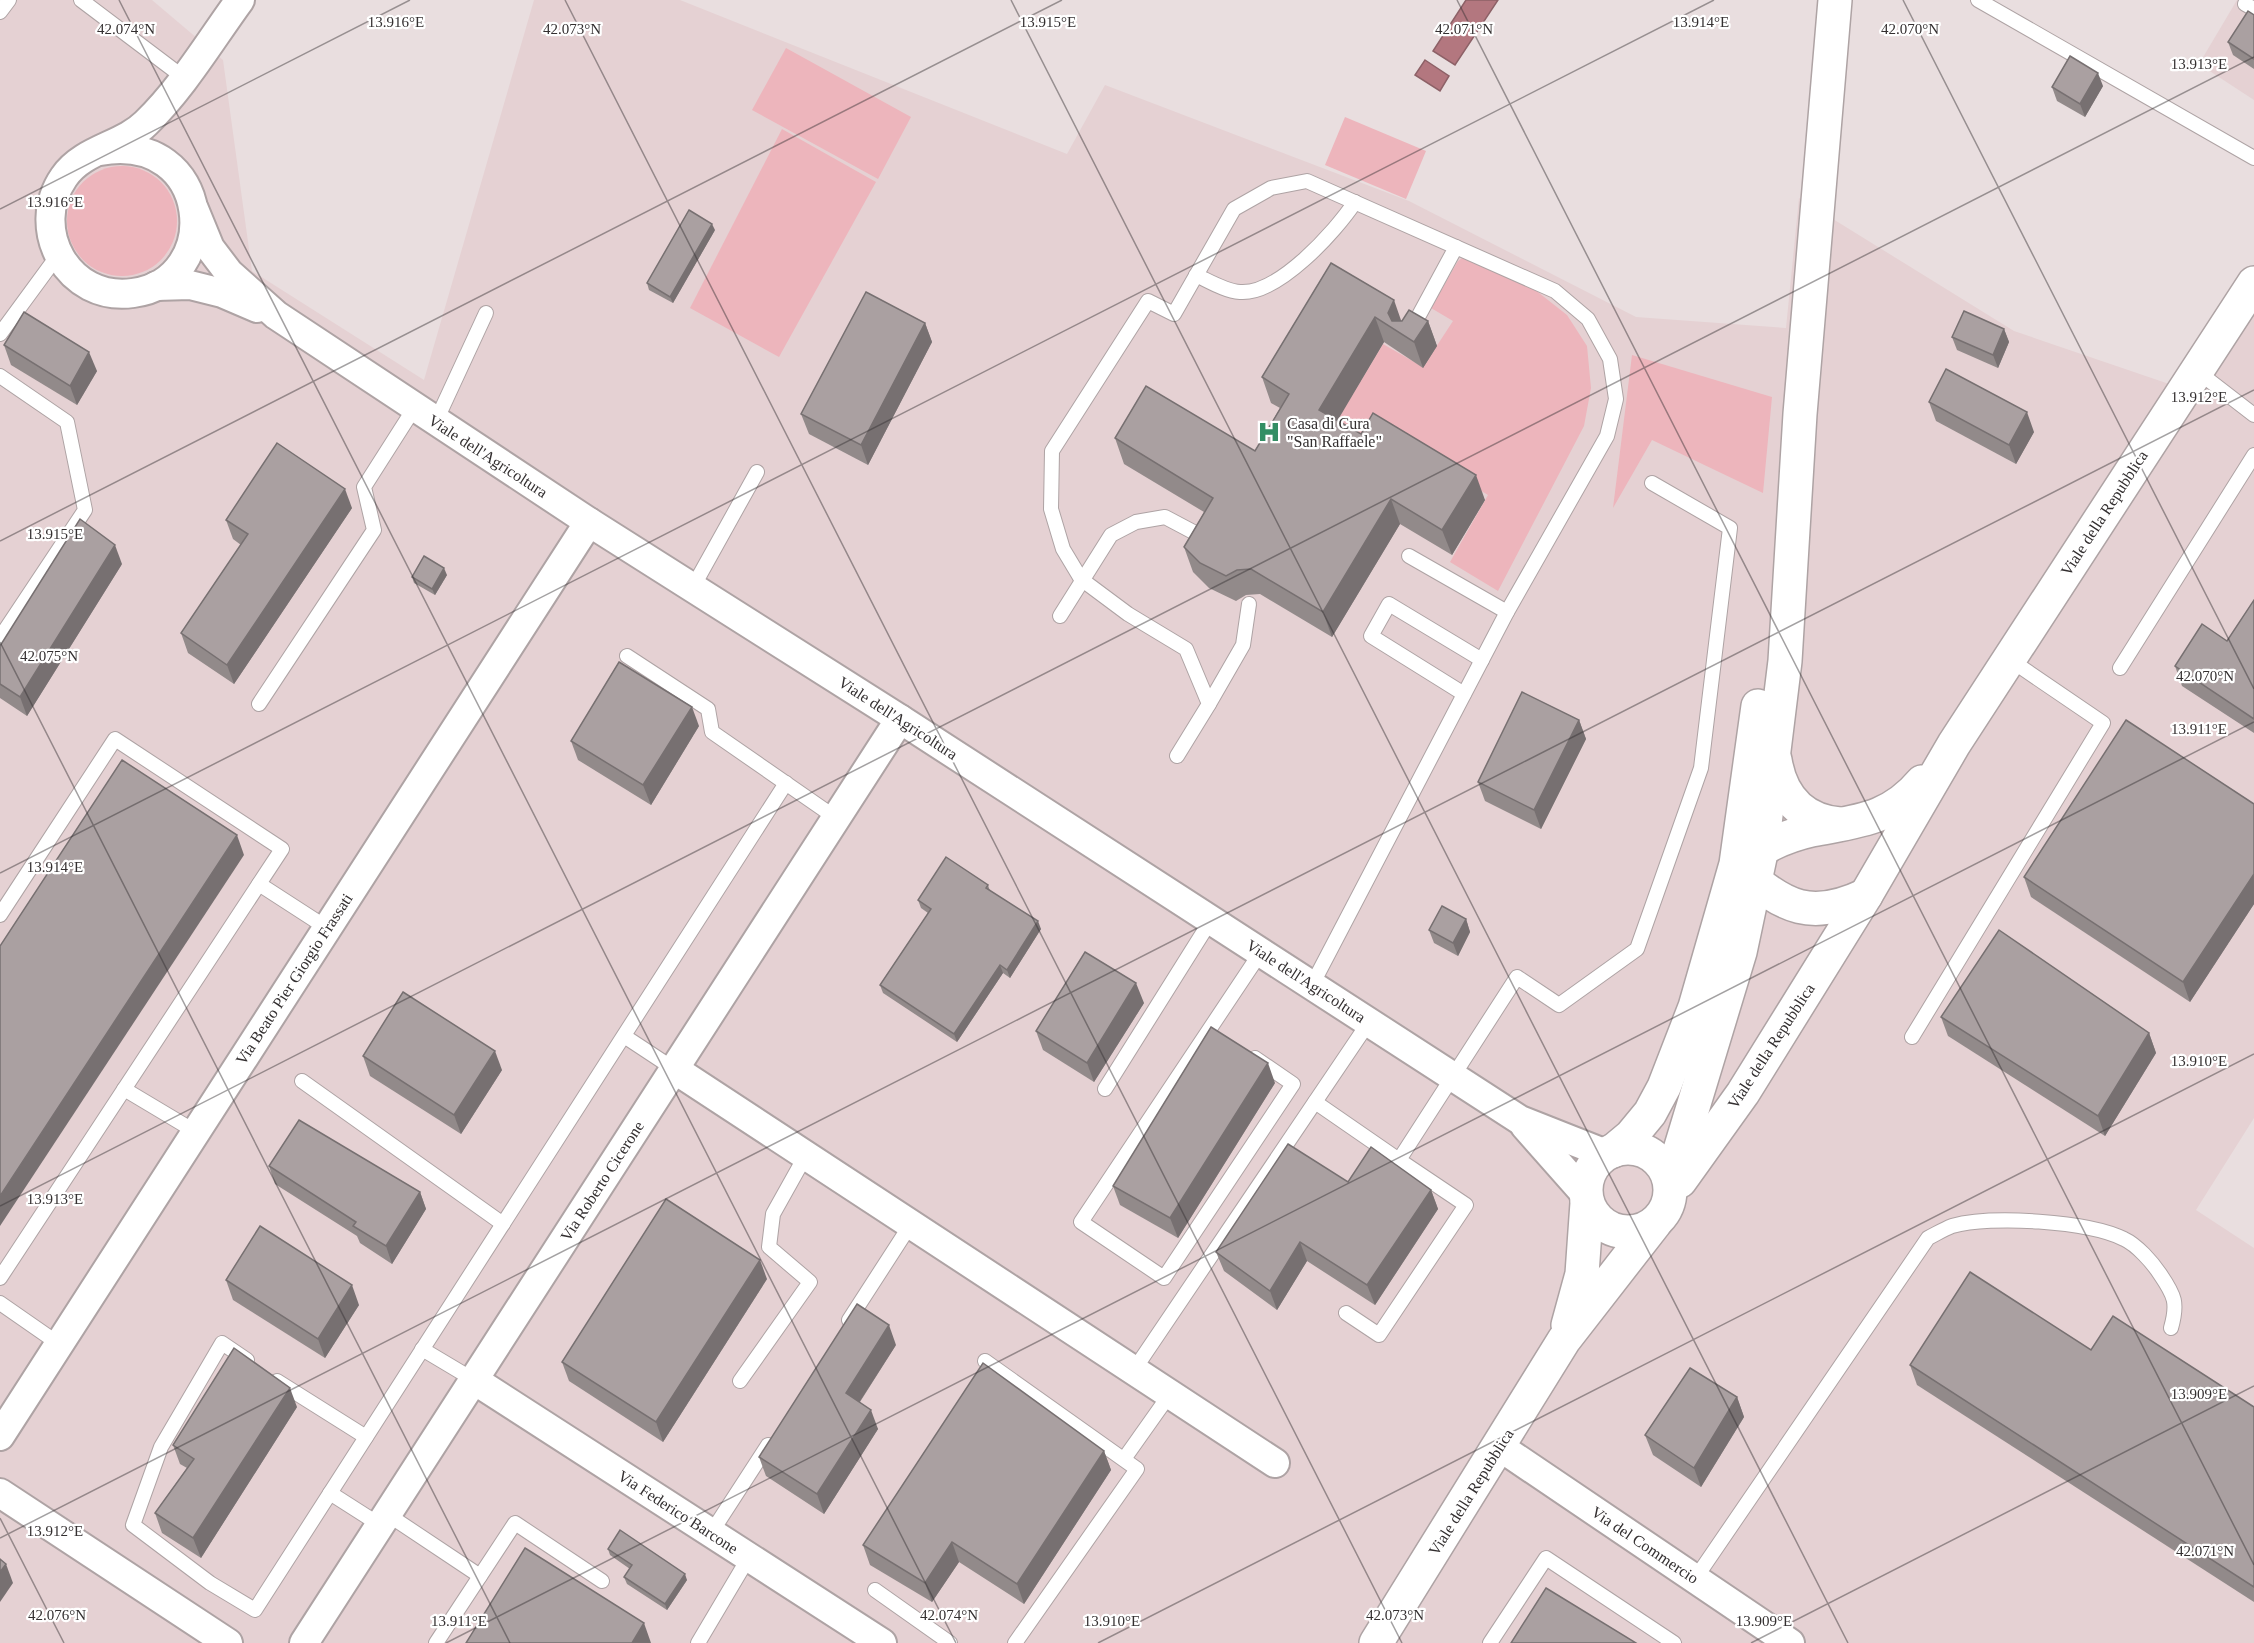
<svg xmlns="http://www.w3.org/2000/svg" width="2254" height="1643" font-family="'Times New Roman',serif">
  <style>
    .built { fill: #e5d1d3 }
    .green { fill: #edb5bc }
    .water { fill: #b3777f; stroke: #8d6167; stroke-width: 1.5 }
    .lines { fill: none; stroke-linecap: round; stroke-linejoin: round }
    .lane-casing { stroke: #aea3a4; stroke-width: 16 }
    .street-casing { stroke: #aea3a4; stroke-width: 32 }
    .secondary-casing { stroke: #aea3a4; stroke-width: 36 }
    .lane { stroke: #fff; stroke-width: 14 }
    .street { stroke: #fff; stroke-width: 28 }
    .secondary { stroke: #fff; stroke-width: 33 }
    .wall { fill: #928a8a }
    .shaded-wall { fill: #777071 }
    .building { fill: #aaa0a1; stroke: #777071; stroke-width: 1.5 }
    .ticks { fill: none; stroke: #332f30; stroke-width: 1.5; stroke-opacity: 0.45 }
    .labels { text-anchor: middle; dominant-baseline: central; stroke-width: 4.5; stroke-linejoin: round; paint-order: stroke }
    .poi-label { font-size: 16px; fill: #332f30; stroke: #fff; text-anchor: start }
    .street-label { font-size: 16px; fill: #332f30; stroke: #fff }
    .ticks-label { font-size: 15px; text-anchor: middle; fill: #332f30; stroke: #fff; stroke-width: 4.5; stroke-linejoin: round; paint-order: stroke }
  </style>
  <rect width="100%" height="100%" fill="#e9dedf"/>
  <g class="built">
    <path d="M0 0H152L217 55 223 60 252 271 424 380 534 0H680L1067 154 1105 85 1409 201 1636 317 1786 328 1799 198 2014 331 2175 386 2254 265V1118L2196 1210 2254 1248V1643H0Z"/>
    <path d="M2237 0H2254V100L2199 64Z"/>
  </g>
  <g class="green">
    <path d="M786 48 911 117 878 179 752 110Z"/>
    <path d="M1345 117 1426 151 1406 199 1325 165Z"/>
    <path d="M782 129 876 182 779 357 690 308Z"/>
    <circle cx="122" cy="221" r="55"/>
    <path d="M1465 256 1534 289 1567 315 1587 346 1591 388 1584 426 1498 591 1450 562 1488 495 1372 424 1362 437 1338 419 1383 344 1423 367 1453 321 1431 308 1458 261Z"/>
    <path d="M1632 355 1772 397 1763 493 1652 440 1613 508Z"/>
  </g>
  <g class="water">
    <path d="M1466 0H1498L1455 65 1433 51Z"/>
    <path d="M1425 60 1449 76 1440 91 1415 75Z"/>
  </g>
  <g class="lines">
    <g class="lane-casing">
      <g id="lane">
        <path d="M81 0 183 77"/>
        <path d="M1978 0 2254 158"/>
        <path d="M2245 4 2254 9"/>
        <path d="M0 12 9 0"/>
        <path d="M1196 275C1209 281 1225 291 1240 292 1278 295 1335 232 1355 202"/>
        <path d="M1411 330 1456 247"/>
        <path d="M0 334 58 255"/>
        <path d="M2197 371 2254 415"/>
        <path d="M0 376 67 422 85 510 0 638"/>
        <path d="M436 421 486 313"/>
        <path d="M1409 556 1507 612"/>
        <path d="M693 587 757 472"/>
        <path d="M1060 616 1111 535 1136 522 1165 517 1199 535"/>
        <path d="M627 656 708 709 712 732 836 818"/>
        <path d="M2120 668 2254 455"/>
        <path d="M1464 694 1371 636 1389 604 1482 660"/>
        <path d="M259 704 374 530 364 487 415 407"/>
        <path d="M1209 704 1243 645 1249 604"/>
        <path d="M1177 756 1209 704 1186 649 1128 614 1081 579 1063 549 1051 509 1052 451 1148 301 1174 314 1234 209 1271 188 1307 181 1555 291 1588 319 1610 359 1616 399 1607 436 1507 612 1312 985"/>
        <path d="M259 884 327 928"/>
        <path d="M0 915 115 739 282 849 0 1278"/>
        <path d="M624 1036 674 1069"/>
        <path d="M1912 1037 2103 723 2009 659"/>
        <path d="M1255 1058 1293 1084 1164 1278 1081 1222 1261 952"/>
        <path d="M302 1081 503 1224"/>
        <path d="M124 1089 196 1132"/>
        <path d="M1105 1089 1211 920"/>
        <path d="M1315 1102 1399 1160"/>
        <path d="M0 1303 59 1344"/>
        <path d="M1346 1313 1379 1335 1466 1205 1399 1160 1517 977 1559 1005 1637 949 1701 768 1730 528 1652 483"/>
        <path d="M849 1320 911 1224"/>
        <path d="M422 1349 474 1380"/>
        <path d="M247 1360 222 1343 161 1447 133 1525 210 1583 255 1610 786 783"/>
        <path d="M985 1361 1137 1469 1015 1643"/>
        <path d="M1134 1370 1369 1022"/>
        <path d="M277 1381 366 1437"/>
        <path d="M740 1381 810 1282 769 1247 773 1214 806 1155"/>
        <path d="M1124 1459 1170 1394"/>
        <path d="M330 1493 380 1525"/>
        <path d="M387 1514 480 1576"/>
        <path d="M711 1533 768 1445"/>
        <path d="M1695 1579 1928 1238C1936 1234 1944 1229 1952 1226 1991 1215 2088 1221 2124 1239 2137 1245 2152 1262 2160 1274 2175 1296 2178 1303 2171 1328"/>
        <path d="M875 1590 950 1643"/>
        <path d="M436 1643 515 1523 602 1581"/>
        <path d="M698 1643 749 1557"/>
        <path d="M1490 1643 1546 1558 1674 1643"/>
      </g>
    </g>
    <g class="street-casing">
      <g id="street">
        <path d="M100 151C213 131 225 281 133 293 68 302 28 229 64 177 83 149 123 146 146 123 183 87 210 41 240 0"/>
        <path d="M194 209 210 248 229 273 276 315 589 522 900 719 1520 1120 1606 1154"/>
        <path d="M156 286 190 285 222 293 257 308"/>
        <path d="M674 1069 1275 1463"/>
        <path d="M1525 1126 1586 1195"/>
        <path d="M474 1380 882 1643"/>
        <path d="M0 1436 589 522"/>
        <path d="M1500 1447 1790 1643"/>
        <path d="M0 1493 228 1643"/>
        <path d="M304 1643 900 719"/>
      </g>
    </g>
    <g class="secondary-casing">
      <g id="secondary">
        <path d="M1775 760C1781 797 1802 821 1840 824"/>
        <path d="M1748 857C1767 845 1789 835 1812 830 1857 821 1890 820 1922 782"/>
        <path d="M1742 870C1784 908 1812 921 1866 895"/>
        <circle cx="1628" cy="1190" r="42"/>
        <path d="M1613 1151 1631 1136 1650 1113 1664 1087 1695 1007 1736 864 1758 706"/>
        <path d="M1680 1181 1743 1093 1866 895 1954 744 2254 283"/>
        <path d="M1670 1183 1740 952 1762 848 1785 661 1800 414 1835 0"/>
        <path d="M1568 1325 1582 1274 1587 1203"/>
        <path d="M1376 1643 1564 1340 1655 1223"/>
      </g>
    </g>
    <use href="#lane" class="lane"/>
    <use href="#street" class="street"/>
    <use href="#secondary" class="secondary"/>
  </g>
  <g class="wall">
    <path d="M2254 15V69L2233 55 2228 42Z"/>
    <path d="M2103 86 2085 117 2057 101 2052 87Z"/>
    <path d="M715 230 673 303 649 290 647 283Z"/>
    <path d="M1331 263 1401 321H1428L1437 346 1423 368 1384 342 1337 420 1361 434 1485 500 1452 555 1400 524 1332 637 1260 594 1246 595 1236 601 1209 588 1193 572 1184 547 1204 512 1124 464 1115 438 1255 451 1280 408 1271 403 1262 377Z"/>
    <path d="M925 323 932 342 868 465 809 434 801 414Z"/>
    <path d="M2004 329 2009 342 1998 368 1957 350 1952 337Z"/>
    <path d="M4 345 97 371 77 405 11 365Z"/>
    <path d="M1929 402 2034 432 2016 464 1936 421Z"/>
    <path d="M352 508 234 684 188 653 181 633 241 545 233 539 226 520Z"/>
    <path d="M122 564 27 716 0 698V646Z"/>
    <path d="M447 575 435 595 414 583 412 577Z"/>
    <path d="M2254 600V733L2182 686 2175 666 2227 641Z"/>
    <path d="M1579 720 1586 739 1541 829 1485 801 1478 782Z"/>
    <path d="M699 726 651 805 578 760 571 741Z"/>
    <path d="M2254 804V904L2190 1002 2031 897 2024 877Z"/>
    <path d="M988 885 990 891 1041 929 1010 978 1003 973 957 1042 883 993 880 985 928 913 921 908 918 900Z"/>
    <path d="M1466 919 1470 932 1458 956 1434 943 1429 930Z"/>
    <path d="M1144 1003 1094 1082 1043 1050 1036 1031Z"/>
    <path d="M1941 1017 2149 1033 2156 1053 2105 1136 1948 1036Z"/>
    <path d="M363 1056 502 1070 461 1134 370 1076Z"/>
    <path d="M1275 1083 1178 1238 1120 1205 1113 1186Z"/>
    <path d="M269 1166 420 1192 426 1209 392 1264 360 1243 357 1236 275 1184Z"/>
    <path d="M1348 1182 1431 1190 1438 1209 1375 1305 1307 1261 1277 1310 1224 1271 1216 1252Z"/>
    <path d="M767 1279 663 1442 569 1381 562 1362Z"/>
    <path d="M226 1280 359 1305 325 1358 233 1300Z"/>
    <path d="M896 1345 860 1402 878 1429 824 1514 766 1476 759 1457Z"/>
    <path d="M2091 1350 2254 1407V1602L1917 1385 1910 1365Z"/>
    <path d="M1737 1397 1744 1417 1701 1487 1653 1455 1645 1435Z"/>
    <path d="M297 1407 201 1558 162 1533 155 1513 187 1468 180 1464 173 1445Z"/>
    <path d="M1104 1451 1111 1470 1024 1604 959 1562 932 1602 870 1565 863 1545Z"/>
    <path d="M608 1549 687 1580 667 1610 627 1584 624 1577 630 1569 610 1555Z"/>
  </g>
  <g class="shaded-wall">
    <path d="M2098 73 2103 86 2085 117 2080 104Z"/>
    <path d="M712 224 715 230 673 303 670 297Z"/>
    <path d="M1394 300 1403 326 1394 329 1388 313Z"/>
    <path d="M1375 317 1384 342 1329 435 1319 410Z"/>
    <path d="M1428 321 1437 346 1423 368 1414 342Z"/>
    <path d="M925 323 932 342 868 465 861 445Z"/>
    <path d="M2004 329 2009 342 1998 368 1993 355Z"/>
    <path d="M89 352 97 371 77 405 70 386Z"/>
    <path d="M2027 412 2034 432 2016 464 2009 445Z"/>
    <path d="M1476 475 1485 500 1452 555 1442 530Z"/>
    <path d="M345 489 352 508 234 684 227 665Z"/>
    <path d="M1391 499 1400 524 1332 637 1323 612Z"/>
    <path d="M115 545 122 564 27 716 20 697Z"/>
    <path d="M444 568 447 575 435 595 432 589Z"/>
    <path d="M692 707 699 726 651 805 643 785Z"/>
    <path d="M1579 720 1586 739 1541 829 1534 810Z"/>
    <path d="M237 835 244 855 0 1226V1196Z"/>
    <path d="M2254 874V904L2190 1002 2183 982Z"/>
    <path d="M1466 919 1470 932 1458 956 1453 943Z"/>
    <path d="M1038 921 1041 929 1010 978 1007 970Z"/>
    <path d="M1000 965 1003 973 957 1042 954 1034Z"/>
    <path d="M1136 983 1144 1003 1094 1082 1087 1063Z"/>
    <path d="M2149 1033 2156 1053 2105 1136 2098 1116Z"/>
    <path d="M495 1051 502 1070 461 1134 454 1115Z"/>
    <path d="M1268 1063 1275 1083 1178 1238 1170 1218Z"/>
    <path d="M1431 1190 1438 1209 1375 1305 1367 1285Z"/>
    <path d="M420 1192 426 1209 392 1264 386 1246Z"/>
    <path d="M1300 1242 1307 1261 1277 1310 1270 1291Z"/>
    <path d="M760 1260 767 1279 663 1442 656 1422Z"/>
    <path d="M352 1285 359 1305 325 1358 318 1339Z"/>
    <path d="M889 1325 896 1345 853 1412 846 1393Z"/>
    <path d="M290 1388 297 1407 201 1558 193 1538Z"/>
    <path d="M1737 1397 1744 1417 1701 1487 1694 1468Z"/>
    <path d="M871 1410 878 1429 824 1514 817 1494Z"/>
    <path d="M1104 1451 1111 1470 1024 1604 1017 1584Z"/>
    <path d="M952 1542 959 1562 932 1602 925 1583Z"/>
    <path d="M6 1564 13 1583 0 1602V1572Z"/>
    <path d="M685 1574 687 1580 667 1610 665 1604Z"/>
    <path d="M644 1623 651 1643H632Z"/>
  </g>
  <g class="building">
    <path d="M2248 11 2254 15V59L2228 42Z"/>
    <path d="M2070 56 2098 73 2080 104 2052 87Z"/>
    <path d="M689 210 712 224 670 297 647 283Z"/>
    <path d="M1331 263 1394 300 1388 313 1392 321H1402L1409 310 1428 321 1414 342 1375 317 1319 410 1361 434 1373 413 1476 475 1442 530 1391 499 1323 612 1251 569 1237 570 1226 576 1200 563 1184 547 1213 498 1115 438 1146 386 1255 451 1289 394 1262 377Z"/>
    <path d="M866 292 925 323 861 445 801 414Z"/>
    <path d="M1964 311 2004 329 1993 355 1952 337Z"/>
    <path d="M24 312 89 352 70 386 4 345Z"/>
    <path d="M1946 369 2027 412 2009 445 1929 402Z"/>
    <path d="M277 443 345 489 227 665 181 633 248 534 226 520Z"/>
    <path d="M80 519 115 545 20 697 0 684V646Z"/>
    <path d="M424 556 444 568 432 589 412 577Z"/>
    <path d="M2254 600V719L2175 666 2202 624 2227 641Z"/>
    <path d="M619 662 692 707 643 785 571 741Z"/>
    <path d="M1522 692 1579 720 1534 810 1478 782Z"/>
    <path d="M2126 720 2254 804V874L2183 982 2024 877Z"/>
    <path d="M122 760 237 835 0 1196V946Z"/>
    <path d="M946 857 988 885 986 888 1038 921 1007 970 1000 965 954 1034 880 985 931 909 918 900Z"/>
    <path d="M1442 906 1466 919 1453 943 1429 930Z"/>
    <path d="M1999 930 2149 1033 2098 1116 1941 1017Z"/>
    <path d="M1085 952 1136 983 1087 1063 1036 1031Z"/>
    <path d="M403 992 495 1051 454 1115 363 1056Z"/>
    <path d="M1211 1027 1268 1063 1170 1218 1113 1186Z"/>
    <path d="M299 1120 420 1192 386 1246 353 1226 356 1222 269 1166Z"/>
    <path d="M1288 1144 1348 1182 1371 1147 1431 1190 1367 1285 1300 1242 1270 1291 1216 1252Z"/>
    <path d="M666 1199 760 1260 656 1422 562 1362Z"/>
    <path d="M260 1226 352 1285 318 1339 226 1280Z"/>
    <path d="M1970 1272 2091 1350 2113 1316 2254 1407V1587L1910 1365Z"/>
    <path d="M857 1304 889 1325 846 1393 871 1410 817 1494 759 1457Z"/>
    <path d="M234 1348 290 1388 193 1538 155 1513 194 1459 173 1445Z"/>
    <path d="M983 1363 1104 1451 1017 1584 952 1542 925 1583 863 1545Z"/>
    <path d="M1690 1368 1737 1397 1694 1468 1645 1435Z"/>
    <path d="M620 1530 685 1574 665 1604 624 1577 632 1565 608 1549Z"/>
    <path d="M525 1548 644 1623 632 1643H466Z"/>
    <path d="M0 1559 6 1564 0 1572Z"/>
    <path d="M1546 1588 1636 1643H1511Z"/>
  </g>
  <path class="ticks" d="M119 0 956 1643M565 0 1402 1643M1011 0 1848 1643M1457 0 2254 1565M1903 0 2254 689M0 209 410 0M0 541 1062 0M0 642 510 1643M0 873 1714 0M0 1206 2254 57M0 1518 64 1643M0 1538 2254 390M446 1643 2254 722M1098 1643 2254 1054M1751 1643 2254 1386"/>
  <defs>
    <g id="hospital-bare" transform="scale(1.8)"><path d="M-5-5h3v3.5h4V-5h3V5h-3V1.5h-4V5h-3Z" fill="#338e64" stroke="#fff" stroke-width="2.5" paint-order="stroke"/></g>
  </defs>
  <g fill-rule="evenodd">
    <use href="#hospital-bare" x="1269" y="432"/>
  </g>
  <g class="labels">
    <g class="poi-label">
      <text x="1287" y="423">Casa di Cura<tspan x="1287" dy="18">"San Raffaele"</tspan></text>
    </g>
    <g class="street-label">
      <text transform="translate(488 456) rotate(33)">Viale dell'Agricoltura</text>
      <text transform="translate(2104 513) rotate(-57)">Viale della Repubblica</text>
      <text transform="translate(898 718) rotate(33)">Viale dell'Agricoltura</text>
      <text transform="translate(294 979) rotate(-57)">Via Beato Pier Giorgio Frassati</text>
      <text transform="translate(1306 981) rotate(33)">Viale dell'Agricoltura</text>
      <text transform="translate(1771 1046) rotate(-57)">Viale della Repubblica</text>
      <text transform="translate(602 1181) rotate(-57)">Via Roberto Cicerone</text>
      <text transform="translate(1471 1492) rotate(-58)">Viale della Repubblica</text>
      <text transform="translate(678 1512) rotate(33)">Via Federico Barcone</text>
      <text transform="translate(1645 1545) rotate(34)">Via del Commercio</text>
    </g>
  </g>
  <g class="ticks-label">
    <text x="1701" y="27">13.914°E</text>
    <text x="396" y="27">13.916°E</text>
    <text x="1048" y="27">13.915°E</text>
    <text x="126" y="34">42.074°N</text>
    <text x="572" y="34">42.073°N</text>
    <text x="1464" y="34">42.071°N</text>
    <text x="1910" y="34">42.070°N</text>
    <text x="2199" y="69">13.913°E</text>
    <text x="55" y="207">13.916°E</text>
    <text x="2199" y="402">13.912°E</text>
    <text x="55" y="539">13.915°E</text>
    <text x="49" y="661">42.075°N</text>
    <text x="2205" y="681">42.070°N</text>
    <text x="2199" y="734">13.911°E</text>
    <text x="55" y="872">13.914°E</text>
    <text x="2199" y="1066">13.910°E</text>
    <text x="55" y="1204">13.913°E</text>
    <text x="2199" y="1399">13.909°E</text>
    <text x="55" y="1536">13.912°E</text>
    <text x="2205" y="1556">42.071°N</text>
    <text x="57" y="1620">42.076°N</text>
    <text x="949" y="1620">42.074°N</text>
    <text x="1395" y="1620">42.073°N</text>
    <text x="459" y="1626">13.911°E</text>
    <text x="1112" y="1626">13.910°E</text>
    <text x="1764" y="1626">13.909°E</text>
  </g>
</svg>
